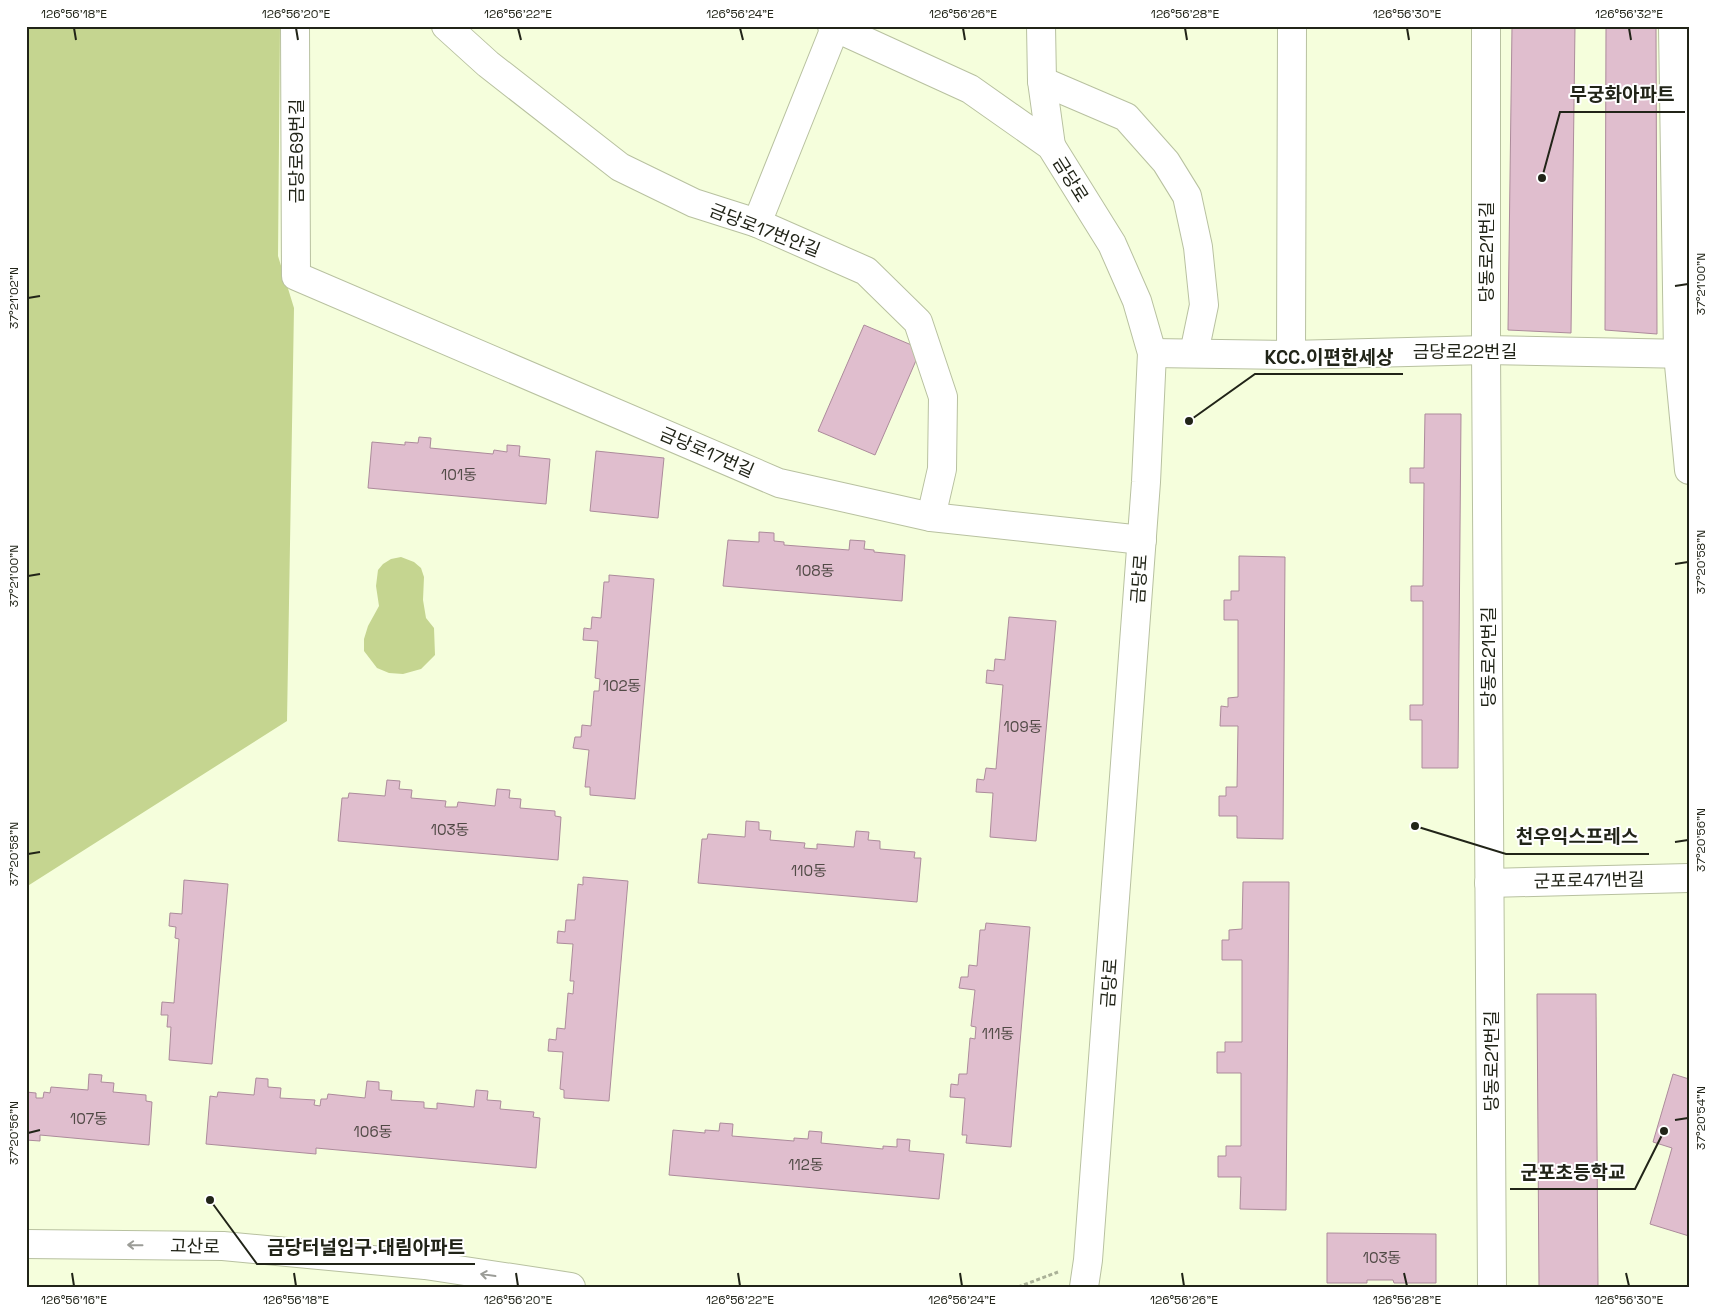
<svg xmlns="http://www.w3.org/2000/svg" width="1715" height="1313" font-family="'Space Grotesk','Noto Sans KR',sans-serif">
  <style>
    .green { fill: #c5d590 }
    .building { fill: #e0bece; stroke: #ac8b9b }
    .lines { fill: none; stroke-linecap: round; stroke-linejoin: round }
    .minor-casing { stroke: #b8c1a0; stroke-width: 30 }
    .path { stroke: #aab197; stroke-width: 3; stroke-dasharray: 4 2.5; stroke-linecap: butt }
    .minor { stroke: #fff; stroke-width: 28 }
    .oneway { stroke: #9b9c97 }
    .ticks { fill: none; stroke: #212418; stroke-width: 2 }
    .labels { text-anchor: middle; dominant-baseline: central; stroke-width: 4; stroke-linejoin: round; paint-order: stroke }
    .number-label { font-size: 15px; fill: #514a46 }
    .street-label { font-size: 18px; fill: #212418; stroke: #fff }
    .leader { fill: none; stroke: #212418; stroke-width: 2 }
    .callout-dot { fill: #212418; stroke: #fff; stroke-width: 2 }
    .callout-label { font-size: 19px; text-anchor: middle; font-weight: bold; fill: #212418; stroke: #fff; stroke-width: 4; stroke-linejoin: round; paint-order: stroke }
    .neatline { fill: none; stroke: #212418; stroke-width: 2 }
    .ticks-label { font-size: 12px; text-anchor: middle; fill: #212418 }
  </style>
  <rect width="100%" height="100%" fill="#f5fedc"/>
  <g class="green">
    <path d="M26 26H280L278 256 294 308 287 721 26 887Z"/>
    <path d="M401 557 414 562 421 568 424 577 423 600 426 618 434 628 435 655 421 669 403 674 389 673 377 668 364 651V639L368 626 379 606 376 586 378 570 383 564 391 559Z"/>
  </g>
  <g class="building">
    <path d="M1512 26H1575L1571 333 1508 330Z"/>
    <path d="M1606 26H1656L1657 334 1605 330Z"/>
    <path d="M864 325 921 349 875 455 818 431Z"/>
    <path d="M1425 414H1461L1458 768H1422V720H1410V705H1423V601H1411V586H1423L1424 483H1410V468H1424Z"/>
    <path d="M419 437 431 438 430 448 493 454 494 450 507 452V445L520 446 519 456 550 459 546 504 368 488 372 442 405 445V442L418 443Z"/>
    <path d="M596 451 664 458 658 518 590 511Z"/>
    <path d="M759 532 774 533V541L784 542V545L849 550 850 540 865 541 864 549 874 550V552L905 555 902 601 723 586 728 540 759 542Z"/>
    <path d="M1239 556 1285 557 1283 839 1237 838V816H1219V796H1226V787H1237L1238 726H1220L1221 706 1228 707V698L1238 697V620H1224V600H1231V591H1239Z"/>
    <path d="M609 575 654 579 635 799 590 795V787H585L589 750 573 748 575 737H581L582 725 591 726 594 691H599L600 679 595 678 598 641 583 640 584 628 591 629 592 617 601 618 604 582H609Z"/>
    <path d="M1009 617 1056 621 1036 841 990 837 993 793 976 792 977 779 984 780 986 768 996 769 1003 685 986 683 987 670 994 671 995 659 1005 660Z"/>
    <path d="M387 780 400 781 399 789 412 790 411 798 446 801 445 807H457L458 802 495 806 497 789 510 790 509 798 521 799 520 808 555 811V816L561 817 558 860 338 841 342 798H348L349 793 385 796Z"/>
    <path d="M746 821 759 822V830L771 831 770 840 805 843 804 848 817 849V844L854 847 856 831 869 832 868 840 880 841V849L915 852 914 858H921L917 902 698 883 702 839H707L708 834 745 837Z"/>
    <path d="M583 877 628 881 609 1101 564 1098V1090L560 1089 563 1052 548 1051 549 1039 556 1040 557 1028 565 1029 568 993 573 994 574 981H570L573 944 557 943 558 931 565 932 566 920H575L578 884 583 885Z"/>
    <path d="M184 880 228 884 212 1064 169 1060 171 1027H167L168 1015H161L162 1002 174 1003 179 939 175 938 176 927 169 926 170 913 182 914Z"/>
    <path d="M1243 882H1289L1286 1210 1240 1209 1241 1177H1218V1156H1226V1146H1241V1073H1217V1052H1225V1042H1242V960H1222V940H1229V930L1242 929Z"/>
    <path d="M986 923 1030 927 1011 1147 966 1143 967 1135H962L965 1098 950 1097 951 1084 958 1085 959 1074H967L970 1038 975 1039 976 1027 971 1026 975 990 959 988 961 977H968L969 965 977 966 980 930H985Z"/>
    <path d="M1537 994H1596L1598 1287H1539Z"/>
    <path d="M89 1074 102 1075 101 1082 114 1083 113 1092 146 1095V1101L152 1102 149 1145 40 1135V1141L26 1140V1092L36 1093V1098H43L44 1092 50 1093 51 1087 88 1090Z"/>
    <path d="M1673 1074 1689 1079V1236L1650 1224 1672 1148 1653 1142Z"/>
    <path d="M256 1078 268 1079V1087L281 1088 280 1098 315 1100 314 1105 320 1106 321 1099H327L328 1094 365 1098 367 1081 379 1082V1090L392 1091 391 1100 424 1102V1108L437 1109V1103L474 1107 476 1090 488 1091 487 1100 501 1101 500 1109 534 1112 533 1117 540 1118 536 1168 316 1148V1154L206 1144 210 1096 217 1097 218 1092 254 1095Z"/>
    <path d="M720 1123 733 1124 732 1136 794 1141V1138L808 1139 809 1131 822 1132 821 1143 883 1149V1146L897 1147V1139L910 1140 909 1151 944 1154 939 1199 669 1175 673 1130 705 1133V1130L719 1131Z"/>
    <path d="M1327 1233 1436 1234V1283H1394L1393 1280H1367V1283H1327Z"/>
  </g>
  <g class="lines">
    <g class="minor-casing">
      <g id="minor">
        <path d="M295 26 296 276 779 483 931 517 1142 540"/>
        <path d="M446 26 488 64 620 167 694 203 757 223 866 271 918 322 943 397 942 469 931 517"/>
        <path d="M832 26 970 89 1051 146 1112 244 1137 301 1152 353 1146 482 1088 1260 1084 1287"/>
        <path d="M1041 26 1042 81 1051 146"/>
        <path d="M1486 26V350L1492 1287"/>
        <path d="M1673 26 1678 354 1689 470"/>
        <path d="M1042 81 1126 117 1166 162 1187 196 1198 247 1204 305 1194 353"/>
        <path d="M757 223 835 28"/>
        <path d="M1152 353 1291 355 1486 350 1689 354"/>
        <path d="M1291 355 1292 26"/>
        <path d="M1489 883 1689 878"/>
        <path d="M26 1244 223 1246 425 1265 571 1287"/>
      </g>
    </g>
    <path class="path" d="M1018 1287 1058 1272"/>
    <use href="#minor" class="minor"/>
  </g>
  <defs><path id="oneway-shaft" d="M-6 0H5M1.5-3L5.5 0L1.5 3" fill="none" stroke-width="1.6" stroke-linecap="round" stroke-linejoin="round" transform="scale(1.25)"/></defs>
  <g class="oneway">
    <use href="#oneway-shaft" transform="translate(135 1245) rotate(-179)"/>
    <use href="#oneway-shaft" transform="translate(488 1275) rotate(-172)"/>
  </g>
  <path class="ticks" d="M74 28 76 40M296 28 298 40M518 28 521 40M740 28 743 40M963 28 965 40M1185 28 1187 40M1407 28 1409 40M1629 28 1631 40M1675 286 1688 284M28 298 40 296M1675 564 1688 562M28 576 40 574M1675 842 1688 840M28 854 40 852M1675 1120 1688 1118M28 1133 40 1130M72 1273 74 1286M294 1273 296 1286M516 1273 518 1286M738 1273 740 1286M960 1273 962 1286M1182 1273 1184 1286M1404 1273 1407 1286M1626 1273 1629 1286"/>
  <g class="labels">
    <g class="number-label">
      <text x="459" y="474">101동</text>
      <text x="815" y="570">108동</text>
      <text x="622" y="685">102동</text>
      <text x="1023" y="726">109동</text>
      <text x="450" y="829">103동</text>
      <text x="809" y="870">110동</text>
      <text x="998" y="1033">111동</text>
      <text x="89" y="1118">107동</text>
      <text x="373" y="1131">106동</text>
      <text x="806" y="1164">112동</text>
      <text x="1382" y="1257">103동</text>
    </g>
    <g class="street-label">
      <text transform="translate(296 151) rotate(-90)">금당로69번길</text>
      <text transform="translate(1071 179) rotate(58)">금당로</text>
      <text transform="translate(765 230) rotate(21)">금당로17번안길</text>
      <text transform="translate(1486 252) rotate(-90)">당동로21번길</text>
      <text x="1465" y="351">금당로22번길</text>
      <text transform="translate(707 452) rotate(23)">금당로17번길</text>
      <text transform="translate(1139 579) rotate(-86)">금당로</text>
      <text transform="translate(1488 657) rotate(-90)">당동로21번길</text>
      <text transform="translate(1589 880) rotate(-1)">군포로471번길</text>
      <text transform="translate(1109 983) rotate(-86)">금당로</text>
      <text transform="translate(1491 1061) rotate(-90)">당동로21번길</text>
      <text transform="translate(195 1246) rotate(1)">고산로</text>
    </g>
  </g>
  <path class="leader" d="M1542 178L1560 112H1685M1189 421L1255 374H1403M1415 826L1506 854H1649M1664 1131L1635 1189H1510M210 1200L257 1264H475"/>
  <g class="callout-dot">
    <circle cx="1542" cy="178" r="5"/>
    <circle cx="1189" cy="421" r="5"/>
    <circle cx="1415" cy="826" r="5"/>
    <circle cx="1664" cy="1131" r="5"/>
    <circle cx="210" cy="1200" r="5"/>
  </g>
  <g class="callout-label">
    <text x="1622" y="101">무궁화아파트</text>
    <text x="1329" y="364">KCC.이편한세상</text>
    <text x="1577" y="843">천우익스프레스</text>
    <text x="1573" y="1179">군포초등학교</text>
    <text x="366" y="1254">금당터널입구.대림아파트</text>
  </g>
  <rect width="1715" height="1313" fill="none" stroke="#ffffff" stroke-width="55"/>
  <rect x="28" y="28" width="1660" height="1258" class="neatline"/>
  <g class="ticks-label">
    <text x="74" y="18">126°56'18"E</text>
    <text x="296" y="18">126°56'20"E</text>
    <text x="518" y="18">126°56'22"E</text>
    <text x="740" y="18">126°56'24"E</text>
    <text x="963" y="18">126°56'26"E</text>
    <text x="1185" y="18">126°56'28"E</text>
    <text x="1407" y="18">126°56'30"E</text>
    <text x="1629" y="18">126°56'32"E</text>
    <text transform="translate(1701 284) rotate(-90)" y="4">37°21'00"N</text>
    <text transform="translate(14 298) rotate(-90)" y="4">37°21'02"N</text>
    <text transform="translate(1701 562) rotate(-90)" y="4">37°20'58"N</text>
    <text transform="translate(14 576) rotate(-90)" y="4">37°21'00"N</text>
    <text transform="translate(1701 840) rotate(-90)" y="4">37°20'56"N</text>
    <text transform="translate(14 854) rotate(-90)" y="4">37°20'58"N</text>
    <text transform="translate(1701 1118) rotate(-90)" y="4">37°20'54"N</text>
    <text transform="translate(14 1133) rotate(-90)" y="4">37°20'56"N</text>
    <text x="74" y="1304">126°56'16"E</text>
    <text x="296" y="1304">126°56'18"E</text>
    <text x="518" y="1304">126°56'20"E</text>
    <text x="740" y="1304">126°56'22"E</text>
    <text x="962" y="1304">126°56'24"E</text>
    <text x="1184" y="1304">126°56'26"E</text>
    <text x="1407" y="1304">126°56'28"E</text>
    <text x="1629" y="1304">126°56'30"E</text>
  </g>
</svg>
